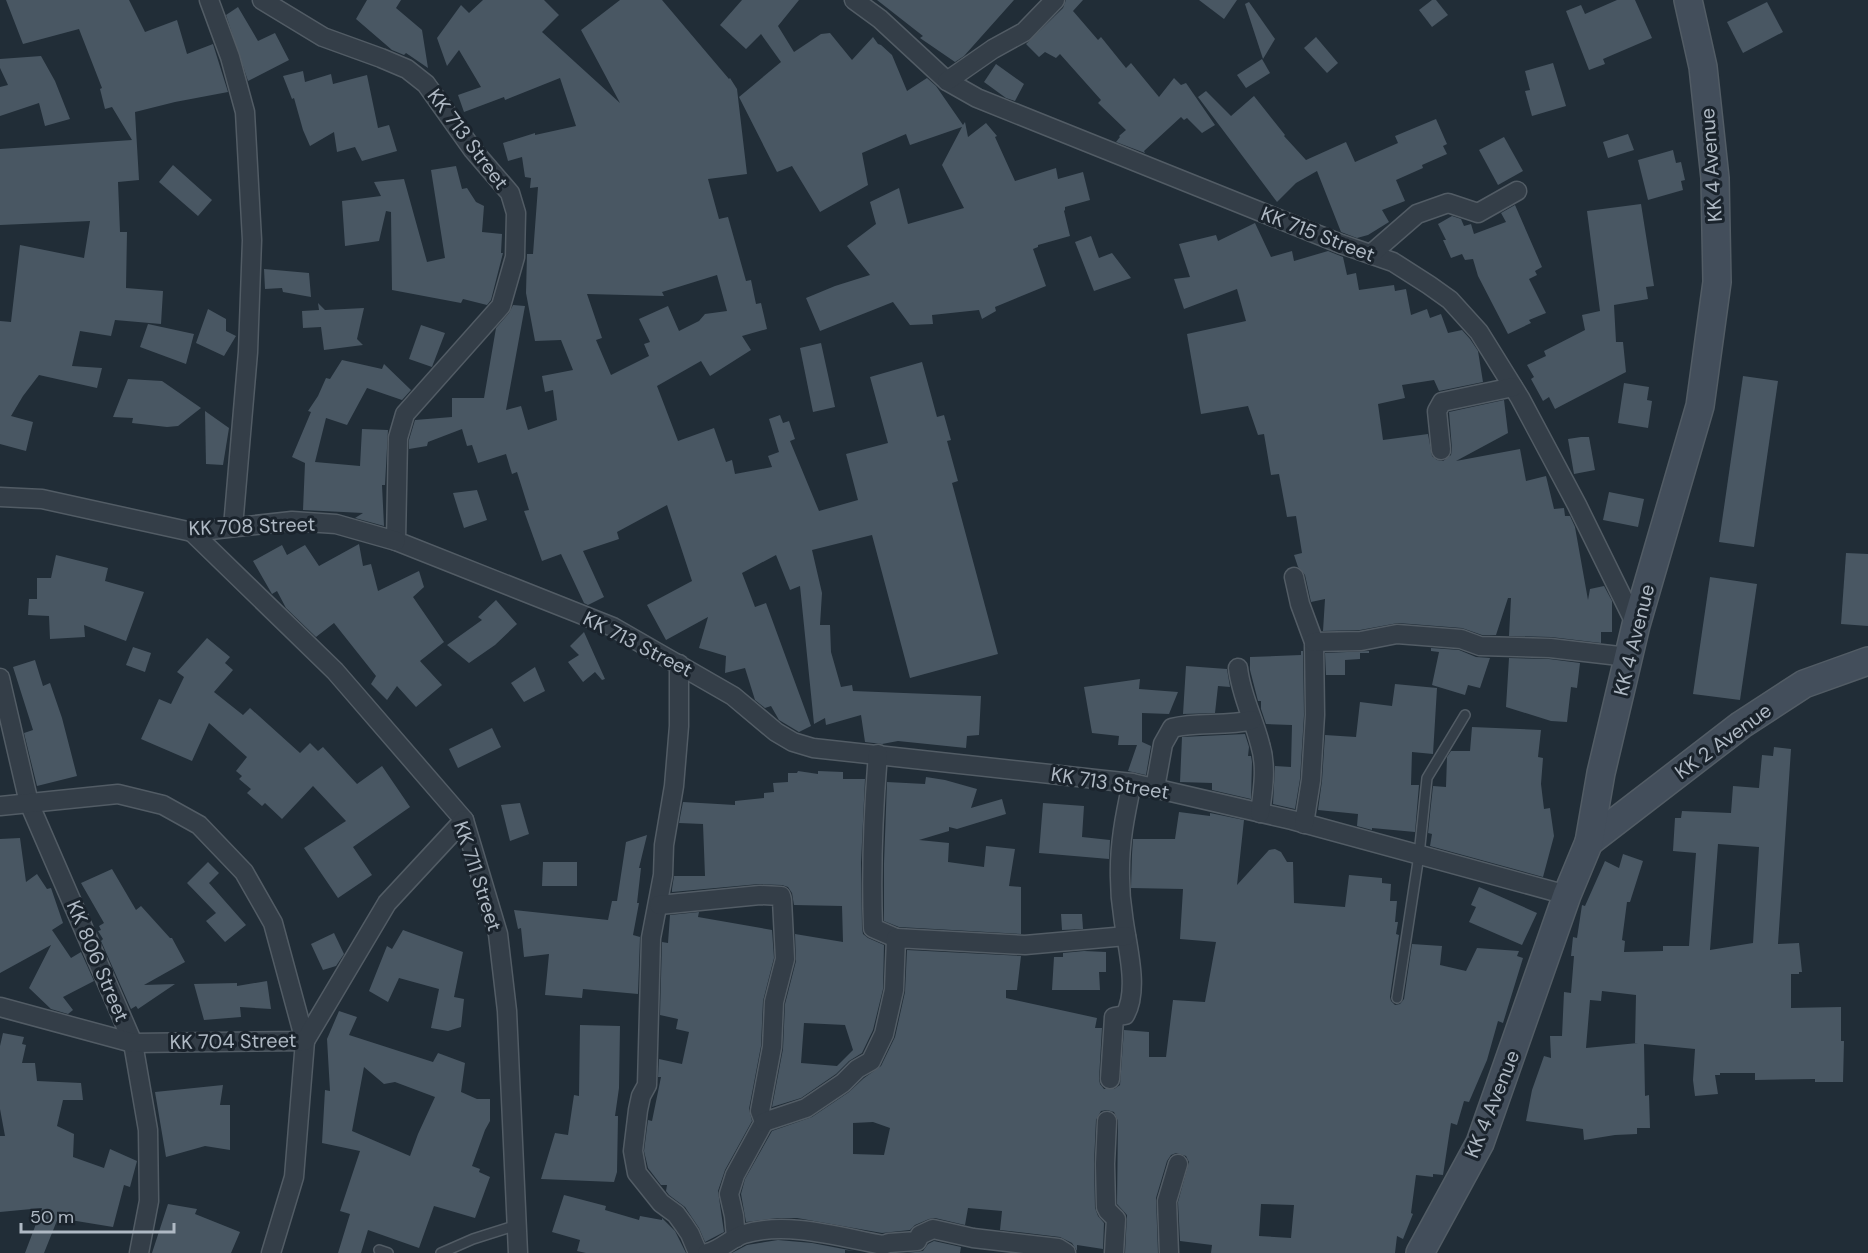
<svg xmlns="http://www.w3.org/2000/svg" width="1868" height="1253" font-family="'DM Sans',sans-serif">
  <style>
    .building { fill: #495763; fill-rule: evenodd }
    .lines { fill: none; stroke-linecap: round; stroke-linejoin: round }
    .service-casing { stroke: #525c65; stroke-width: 12 }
    .minor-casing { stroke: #525c65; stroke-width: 21 }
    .secondary-casing { stroke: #525c65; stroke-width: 30 }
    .service { stroke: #343e48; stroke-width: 9 }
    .minor { stroke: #343e48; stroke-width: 18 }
    .secondary { stroke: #434e5b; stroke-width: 27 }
    .labels { text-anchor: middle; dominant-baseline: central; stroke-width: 6; stroke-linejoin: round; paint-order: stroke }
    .street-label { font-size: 20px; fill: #afb9c4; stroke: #1a232c }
  </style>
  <rect width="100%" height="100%" fill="#212d37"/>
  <g class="building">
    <path d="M6 0H129L145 32 177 20 187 54 213 44 228 92 175 102 135 112 139 180 118 182 120 232H127L126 288 163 291 161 324 115 320 111 336 80 331 72 366 102 368 97 388 39 375 23 396 11 416 33 422 26 451 0 444V321L11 322 20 245 84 258 90 221 0 225V149L132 140 112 107 105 109 100 89 102 88 79 29 23 44Z"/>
    <path d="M367 0H401L396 8 422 30 428 68 406 53 404 55 392 50 356 19Z"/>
    <path d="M483 0H544L559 15 542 32 620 103 581 30 620 0H662L729 79 730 78 737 89 747 174 708 179 719 219 728 217 746 281 751 280 756 304 761 303 767 329 742 336 751 350 710 376 701 361 657 386 678 441 714 428 726 462 732 460 735 474 772 467 768 456 779 452 769 419 780 415 783 423 789 421 795 439 790 441 819 511 858 500 846 454 888 443 870 377 922 362 937 417 944 415 951 440 947 441 958 481 952 483 998 654 910 678 872 535 812 550 822 593 820 625H830L831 652 841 687 852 685 853 691 981 696 979 735 967 736 966 748 898 741 882 744 865 742 861 715 826 725 825 718 814 724 800 586 790 590 776 555 742 573 755 607 766 603 811 726 799 732 779 720 771 706 765 708 755 700 745 668 725 673 726 656 699 648 708 617 666 640 647 605 692 581 667 505 617 532 619 539 583 551 604 597 588 605 584 603 561 554 542 561 524 511 529 510 517 472 512 474 506 454 478 463 472 445 467 446 462 429 428 442 427 446 409 449V440L415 420 452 417V398H484L496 328 509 313 513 305 525 306 506 410 521 406 528 430 557 420 553 390 545 392 542 376 573 370 561 340 535 341 526 293 527 254H533L538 187 530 188 531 178 525 177 522 157 508 161 503 143 535 133V135L576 126 560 78 505 100 504 97 464 112 458 95 481 87 459 50 447 66 437 38 461 5 469 13ZM717 275 727 311 705 314 699 321 679 331 668 306 639 319 650 342 644 344 649 356 611 375 596 340 602 338 587 294 664 296 662 292Z"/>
    <path d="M742 0H799L778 26 794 52 821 34 830 33 852 60 873 37 878 44 881 45 892 55 907 91 927 78 936 86 963 125 965 122 968 137 986 123 997 136 995 137 1015 181 1056 168 1058 179 1083 172 1090 200 1065 207V210L1064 211 1070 236 1038 245V247L1033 249 1046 286 995 307 996 311 982 319 979 310 932 315 933 324 910 325 893 302 820 331 806 298 835 286 870 275 847 246 876 224 870 202 899 188 908 224 964 208 942 165 962 127 910 145 906 134 862 153 868 185 820 212 792 166 777 172 739 97 781 62 761 34 746 49 720 25Z"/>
    <path d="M877 0H1014L964 56 955 62 920 38 923 36Z"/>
    <path d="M1066 0H1083L1073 11 1098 40 1101 37 1126 68 1131 63 1159 97 1174 78 1181 85 1186 83 1215 125 1202 133 1187 118 1184 120 1181 117 1144 151 1145 153 1116 142 1120 137 1119 136 1126 130 1098 103 1101 100 1060 54 1056 58 1045 52 1039 57 1026 44 1063 8Z"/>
    <path d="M1199 0H1237L1224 19Z"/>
    <path d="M1432 0H1436L1448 15 1432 27 1419 10Z"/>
    <path d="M1617 0H1635L1652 38 1603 59 1605 64 1589 70 1566 11 1581 5 1585 14Z"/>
    <path d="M1249 2 1275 39 1263 59 1245 4Z"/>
    <path d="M1767 2 1783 32 1743 53 1727 22Z"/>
    <path d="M238 7 258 41 275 33 289 60 248 81 226 15Z"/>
    <path d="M1316 37 1338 63 1327 73 1304 48Z"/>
    <path d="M41 56 55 81 70 119 45 126 39 103 0 116V87L8 85 0 68V59Z"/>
    <path d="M1262 59 1270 73 1246 88 1237 75Z"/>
    <path d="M1553 63 1566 106 1532 116 1525 91 1530 90 1525 71Z"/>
    <path d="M996 64 1024 84 1015 101 1006 98 984 82Z"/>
    <path d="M303 71 305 82 331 74 333 84 367 75 378 128 389 125 397 151 362 161 355 147 337 152 334 132 310 146 303 130 294 98 292 99 283 76Z"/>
    <path d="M1206 91 1231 116 1254 96 1285 135 1284 136 1306 160 1346 142 1355 162 1398 143 1395 136 1436 119 1447 144 1443 146 1447 154 1422 165 1423 168 1396 180 1405 201 1382 210 1389 222 1368 235 1357 238 1341 232 1317 171 1296 183 1277 202 1198 97Z"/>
    <path d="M1628 134 1634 150 1608 158 1603 142Z"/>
    <path d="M1504 137 1523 171 1498 185 1479 150Z"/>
    <path d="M1673 150 1676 163 1681 162 1685 180 1681 181 1683 190 1648 200 1638 160Z"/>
    <path d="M173 165 212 200 198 216 159 182Z"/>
    <path d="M456 166 462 189 467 188 476 202 484 206 482 232 502 234 501 253H503L491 300 487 305 463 299 461 303 392 290 391 212 386 211 379 241 345 246 342 201 381 196 374 182 404 179 427 262 445 258 431 170Z"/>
    <path d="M1641 204 1654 286 1646 287 1648 299 1614 305 1616 342H1623L1626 372 1555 409 1549 397 1543 401 1531 379 1534 377 1527 365 1546 356 1544 351 1585 330 1582 315 1600 311 1587 211Z"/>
    <path d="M1515 205 1542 267 1535 271 1537 275 1529 279 1546 313 1529 320 1531 323 1508 334 1478 276 1473 259 1465 260 1462 254 1451 258 1443 240H1446L1438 224 1452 216 1461 219 1464 226 1471 224 1474 234 1506 222 1501 213Z"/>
    <path d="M1255 223 1271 257 1292 251 1294 261 1328 251 1343 257 1347 275 1356 273 1359 290 1394 285 1395 291 1406 289 1411 315 1427 309 1430 318 1441 314 1448 333 1462 330 1470 339 1478 351 1483 382 1439 391 1434 380 1402 385 1405 398 1378 404 1383 440 1428 434 1432 456 1437 460 1443 461 1451 455 1452 449 1449 412 1504 400 1508 433 1456 461 1520 449 1526 481 1546 476 1554 509 1564 508 1565 516H1570L1575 527 1588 600 1590 589 1604 586 1612 601V632H1601V643L1551 637 1509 636 1511 598H1508L1496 635H1482L1462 628 1398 623 1360 630 1323 631 1325 599 1311 602 1305 575 1298 567 1294 555 1302 553 1296 516 1287 517 1279 474 1271 475 1264 434 1258 435 1248 406 1201 414 1187 334 1246 321 1237 289 1184 309 1174 279 1190 277 1179 244 1216 235 1218 241Z"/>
    <path d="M1091 236 1099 258 1112 253 1131 278 1094 291 1075 242Z"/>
    <path d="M264 269 309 273 311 297 283 292 282 288 265 289Z"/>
    <path d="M318 303 325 310 364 308 357 339 363 345 324 350 321 327 303 328 302 311 319 310Z"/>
    <path d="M208 309 226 319V331L236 336 224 356 196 343Z"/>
    <path d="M148 324 194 334 186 364 140 347Z"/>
    <path d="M421 325 445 333 432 367 409 359Z"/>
    <path d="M821 343 835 407 813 412 800 348Z"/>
    <path d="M342 360 382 369 384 364 411 390 402 400 367 388 347 425 326 418 315 462 360 466 362 429 388 430 385 485H382L384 526 355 518 363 513 303 510 305 463 292 457 311 412 308 411 318 396 326 378 330 379Z"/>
    <path d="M1743 376 1778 381 1754 547 1719 542Z"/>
    <path d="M128 379 162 381 201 408 178 426 167 427 132 423 133 418 113 417Z"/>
    <path d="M1624 383 1649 387 1647 400 1652 401 1648 428 1618 423Z"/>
    <path d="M205 411 229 428 223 465 206 464Z"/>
    <path d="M1581 437H1589L1595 470 1574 474 1568 439Z"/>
    <path d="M477 490 487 520 464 528 453 493Z"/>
    <path d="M1609 492 1644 499 1638 527 1603 520Z"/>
    <path d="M359 544 363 566 371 564 378 591 419 571 424 587 413 597 444 642 420 661 442 685 416 707 397 686 387 700 371 684 376 676 334 623 316 637 286 608 277 591 272 594 253 561 282 545 287 555 305 545 319 566Z"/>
    <path d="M1846 553 1868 554V626L1841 624Z"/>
    <path d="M56 555 108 568 105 581 144 592 126 641 84 625 85 637 50 639 49 616 28 615 29 599H37V578H51Z"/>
    <path d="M1710 577 1757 584 1740 700 1693 694Z"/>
    <path d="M496 600 517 624 495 645 469 663 447 645 482 620 478 617Z"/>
    <path d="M584 632 605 679 602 680 595 672 583 682 568 662 579 655 570 646Z"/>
    <path d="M207 638 230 657 225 663 233 670 214 692 243 715 250 708 300 753 310 743 318 751 323 747 357 784 382 766 410 807 353 847 372 875 338 898 304 848 346 821 313 786 282 819 265 803 262 806 247 793 251 789 239 779 242 776 236 771 247 757 209 723 192 761 141 739 159 699 171 704 184 677 177 672Z"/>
    <path d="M133 647 151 653 145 672 126 665Z"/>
    <path d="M1431 648 1459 650 1476 657 1490 658 1480 688 1468 685 1465 695 1432 685 1439 652 1431 651Z"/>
    <path d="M1301 651H1303L1304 715 1300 779 1295 809 1273 804 1275 766 1291 767 1292 725 1266 724 1261 709V701H1258L1250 670V657L1301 655Z"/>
    <path d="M1369 651V653H1360V659L1345 660V675H1326L1325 653Z"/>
    <path d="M1509 658 1549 659 1580 663 1577 688 1571 687 1567 722 1551 721 1506 707Z"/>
    <path d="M35 660 43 686 50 683 62 718 77 776 37 786 24 733 33 730 13 667Z"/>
    <path d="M1186 666 1227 669 1230 687 1218 686 1215 713 1183 714Z"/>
    <path d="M535 667 545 691 524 702 511 683Z"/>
    <path d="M1140 679 1139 689 1178 692 1169 714 1142 713V742L1151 746 1146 775 1128 771 1137 745H1118L1119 736 1092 733 1084 687Z"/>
    <path d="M1395 684 1437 688 1433 754 1412 752 1411 785H1419L1415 832 1372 828V830L1357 826 1358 814 1318 810 1322 781 1325 735 1356 737 1360 702 1392 706Z"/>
    <path d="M1472 727 1541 730 1538 757 1543 758 1541 784 1544 809 1550 808 1554 836 1543 877 1430 846 1432 834 1428 833 1433 786 1446 787 1447 757 1451 751H1470Z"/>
    <path d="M492 728 501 747 458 768 449 749Z"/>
    <path d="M1245 734 1249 747 1248 756H1251L1252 762 1251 799 1212 790V783L1180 782 1182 737Z"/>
    <path d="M1774 747 1791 749 1778 944 1799 943 1802 972H1799V974H1791V1008L1841 1007V1041H1844L1843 1082H1815V1079L1755 1080V1073H1720V1075H1715L1718 1094 1695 1096 1693 1080 1695 1049 1644 1044 1645 1096 1649 1095 1650 1128H1637V1134L1615 1135 1584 1140 1583 1129 1526 1121 1532 1090 1544 1056 1551 1058 1550 1036H1562L1564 992 1571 993 1574 956H1571L1573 937 1577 938 1582 905 1585 906 1605 861 1619 868 1623 854 1643 861 1630 902H1627L1622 940 1625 941 1624 952 1663 951V946H1689L1696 853 1673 851 1675 818H1681L1682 811 1731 813 1733 786 1759 788 1762 755 1773 756ZM1718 844 1759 847 1753 943 1710 950ZM1602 991 1636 995 1635 1043H1638L1586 1048 1590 1000 1601 1001Z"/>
    <path d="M798 771 818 774V771L843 772V779H865L861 863 862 928 863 934 868 938 884 945 883 989 873 1030 862 1053 849 1061 836 1074 801 1098 772 1107 783 1049 785 1004 796 961 795 934 843 942 842 906 794 905 792 893 788 887 782 885 759 884 672 892V889L674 876H705L703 824 679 823 683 802 735 805V801L764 798V793L774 792 773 783 788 782V773H797ZM804 1023 845 1025 853 1050 837 1066 801 1063Z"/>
    <path d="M926 777 945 780 977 789 971 808 1002 799 1006 814 957 829 949 827V831L919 840 949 843 948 862 984 867 986 846 1015 849 1009 886 1021 887V934L899 927 884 921V863L887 782 925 784Z"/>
    <path d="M520 803 529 834 510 841 501 805Z"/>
    <path d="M1043 803 1084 806 1082 837 1110 840 1109 859 1039 853Z"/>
    <path d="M1179 812 1210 816V813L1244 820 1237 885 1269 850 1275 849 1281 852 1287 862H1293L1294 903 1345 907 1349 875 1382 878V883L1391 884 1390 901H1397L1395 922H1398L1396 934 1399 935 1390 997 1391 1001 1395 1005 1400 1004 1404 999 1412 944 1442 946 1440 965 1466 971 1477 948 1519 951 1517 956 1523 958 1503 1023 1498 1021 1487 1060 1469 1102 1464 1101 1457 1125 1451 1123 1443 1175 1433 1174V1177L1416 1175 1411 1213 1413 1214 1403 1239 1397 1236 1395 1253H1211L1212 1245 1180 1241 1178 1202 1189 1162 1186 1156 1176 1153 1171 1155 1167 1161 1156 1198 1158 1253H1125L1127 1215 1117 1204 1118 1121 1114 1112 1107 1110 1101 1111 1096 1120 1094 1163 1095 1208 1098 1216 1104 1223 1103 1249 1077 1245V1251L1072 1243 1060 1237 1000 1230 1002 1211 968 1208 965 1225 935 1218 929 1219 915 1225 910 1230 882 1233 797 1218H777L746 1222 741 1194 745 1179 772 1131 812 1117 849 1092 864 1078 881 1066 895 1037 905 992 907 950 1021 956 1017 990H1006V998L1097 1018 1095 1028H1102L1099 1079 1100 1084 1104 1089H1114L1120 1085 1124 1030 1149 1032V1057H1166L1173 1000 1205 1002 1216 942 1180 939 1183 889 1131 888 1132 854 1133 839H1175ZM873 1122 890 1128 884 1155 853 1154V1123ZM1261 1204 1294 1205 1291 1238 1259 1236Z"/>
    <path d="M647 835 639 868H641L637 903H639L633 935 640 937 638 994 583 989 582 998 545 995 549 954 524 957 521 928 518 929 514 910 608 920 612 901H617L626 842Z"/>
    <path d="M20 838 26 882 37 874 47 889 51 888 63 923 52 930 71 958 81 952 94 981 63 997 73 1010 68 1014 51 1009 29 988 51 945 0 973V839Z"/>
    <path d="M208 862 219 873 209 883 246 925 225 942 206 921 216 913 187 883Z"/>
    <path d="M543 862H577V886H542Z"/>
    <path d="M112 869 136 910 141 906 170 938H172L185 962 144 985 175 984 138 1009 136 1006 131 1009 101 941 103 939 98 931 101 930 99 926 104 923 81 883Z"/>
    <path d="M1479 887 1537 913 1522 945 1469 922 1476 907 1471 905Z"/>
    <path d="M699 912 698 917 772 930 774 958 763 1001 761 1046 749 1109 752 1121 725 1170 718 1191 724 1232 705 1242 699 1228 685 1207 669 1195 666 1191 667 1185H661L648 1168 644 1151 648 1120 652 1121 661 1077H658L659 1059 682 1064 689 1032 676 1029 678 1019 660 1015 662 942 668 943 670 915Z"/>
    <path d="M1061 914H1082L1083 929 1062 930Z"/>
    <path d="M403 930 463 952 454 997 464 999 461 1027 448 1031 431 1028 439 989 399 978 388 1002 369 991 387 946 392 949Z"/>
    <path d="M334 933 344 954 336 966 323 970 311 944Z"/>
    <path d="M1084 951 1106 952V972H1099L1100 990H1052L1054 957H1063V953Z"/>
    <path d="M267 981 271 1009 240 1007 241 1017 204 1020 194 984 237 983V986Z"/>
    <path d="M339 1011 357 1017 349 1035 433 1062 438 1053 465 1063 461 1092 477 1099H490V1121L485 1130 472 1166 480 1169 479 1172 490 1177 475 1218 434 1206 419 1248 368 1230 361 1253H338L350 1214 340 1211 360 1151 322 1143 325 1090 330 1091 327 1039ZM364 1067 384 1084 395 1082 435 1097 418 1134 410 1156 352 1131Z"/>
    <path d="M580 1025 620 1026 619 1088 615 1116H618L617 1172 614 1182 541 1179 555 1133 568 1135 574 1095 579 1096Z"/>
    <path d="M3 1033 24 1037 22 1044 26 1045 22 1063H35L37 1081 81 1083 83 1100H63L57 1126 74 1134 73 1157 104 1168 110 1149 137 1161 130 1187 124 1185 113 1227 58 1218 44 1253H25L42 1208 0 1212V1136H5L0 1109V1046Z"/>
    <path d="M223 1085 220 1105H230V1150L205 1146 166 1157 155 1092Z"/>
    <path d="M564 1195 606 1206 605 1210 639 1220 640 1216 662 1220V1218L675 1231 686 1253H586L577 1251 580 1240 552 1232Z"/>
    <path d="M168 1204 197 1209 195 1214 240 1232 231 1253H152Z"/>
    <path d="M778 1240 812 1243 854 1251 845 1250V1253H732L747 1245Z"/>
    <path d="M934 1241 961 1247 960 1253H907L923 1251 928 1244Z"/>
  </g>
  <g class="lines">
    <g class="service-casing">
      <g id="service">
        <path d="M1397 998 1419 855 1427 778 1465 715"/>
        <path d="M379 1250 388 1253"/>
        <path d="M441 1253 473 1239 517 1225"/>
      </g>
    </g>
    <g class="minor-casing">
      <g id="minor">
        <path d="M209 0 230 57 245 112 252 240 248 352 233 527"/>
        <path d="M262 0 323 37 381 58 407 69 426 84 473 150 510 193 516 213 515 257 501 306 405 414 398 438 396 541 613 627 733 696 776 732 793 742 813 748 1132 783 1292 820 1567 895"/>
        <path d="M854 0 880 19 947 81 977 98 1341 244 1393 262 1429 285 1450 300 1479 332 1520 398 1577 505 1636 625"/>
        <path d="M947 81 993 49 1024 32 1055 0"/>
        <path d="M1371 254 1417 214 1448 203 1478 213 1517 191"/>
        <path d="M1441 450 1437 411 1442 402 1513 387"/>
        <path d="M0 497 42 499 192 532 292 521 336 524 396 541"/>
        <path d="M192 532 335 671 464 820 498 934 507 1011 518 1253"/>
        <path d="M1294 577 1300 604 1314 642 1315 715 1311 780 1304 824"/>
        <path d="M1314 642 1361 641 1397 634 1461 639 1480 646 1550 648 1628 657"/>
        <path d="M679 664V726L674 786 664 845 663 875 651 938 647 1085 641 1096 638 1110 633 1151 637 1173 661 1203 676 1214 684 1225 690 1234 698 1253"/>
        <path d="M1238 668C1241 695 1253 717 1260 744 1267 766 1263 790 1260 813"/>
        <path d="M0 678 29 803 133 1043 148 1130 149 1201 139 1253"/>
        <path d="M878 754C873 813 871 870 873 928L896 938"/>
        <path d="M1155 788 1163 744 1172 728C1198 721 1225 727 1252 720"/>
        <path d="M0 806 118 794 163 805 199 825 244 872 273 923 305 1041 294 1177 271 1253"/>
        <path d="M659 905 760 895 781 896 782 900 785 959 774 1002 772 1047 760 1111 764 1122 735 1175 729 1194 734 1216 736 1238"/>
        <path d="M0 1007 133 1043 305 1041 387 903 464 820"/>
        <path d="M1110 1079 1114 1017 1125 1015C1140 989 1126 943 1123 915 1121 903 1120 891 1120 878 1119 845 1125 815 1132 783"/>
        <path d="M1107 1121 1105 1164 1106 1207 1108 1211 1116 1219 1114 1253"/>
        <path d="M764 1122 806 1108 843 1083 857 1069 871 1061 884 1034 894 990 896 938 1025 945 1126 936"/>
        <path d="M707 1253C721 1250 731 1238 744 1234 788 1221 839 1237 883 1245L889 1243 917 1241 920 1235 933 1229 973 1238 1058 1248 1066 1253"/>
        <path d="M1169 1253 1167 1201 1178 1164"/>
      </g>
    </g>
    <g class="secondary-casing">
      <g id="secondary">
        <path d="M1589 842 1741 725 1804 684 1868 661"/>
        <path d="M1420 1253 1480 1143 1567 895 1589 842 1601 773 1636 625 1700 406 1717 282 1715 178 1703 67 1688 0"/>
      </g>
    </g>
    <use href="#service" class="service"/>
    <use href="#minor" class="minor"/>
    <use href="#secondary" class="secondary"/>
  </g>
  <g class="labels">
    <g class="street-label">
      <text transform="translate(468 139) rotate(53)">KK 713 Street</text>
      <text transform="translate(1711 165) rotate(-94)">KK 4 Avenue</text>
      <text transform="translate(1318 234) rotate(21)">KK 715 Street</text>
      <text transform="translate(252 526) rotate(-2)">KK 708 Street</text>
      <text transform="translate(1634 640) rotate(-76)">KK 4 Avenue</text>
      <text transform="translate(638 644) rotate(27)">KK 713 Street</text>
      <text transform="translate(1723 741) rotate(-36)">KK 2 Avenue</text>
      <text transform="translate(1110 783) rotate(9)">KK 713 Street</text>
      <text transform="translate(478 876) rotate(72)">KK 711 Street</text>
      <text transform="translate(98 961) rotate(67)">KK 806 Street</text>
      <text transform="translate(233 1041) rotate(-1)">KK 704 Street</text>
      <text transform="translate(1492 1104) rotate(-68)">KK 4 Avenue</text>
    </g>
  </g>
  <path d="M21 1223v9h153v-9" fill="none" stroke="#afb9c4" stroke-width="3"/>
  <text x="30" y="1223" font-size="18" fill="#afb9c4" stroke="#1a232c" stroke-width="4.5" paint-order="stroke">50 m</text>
</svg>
